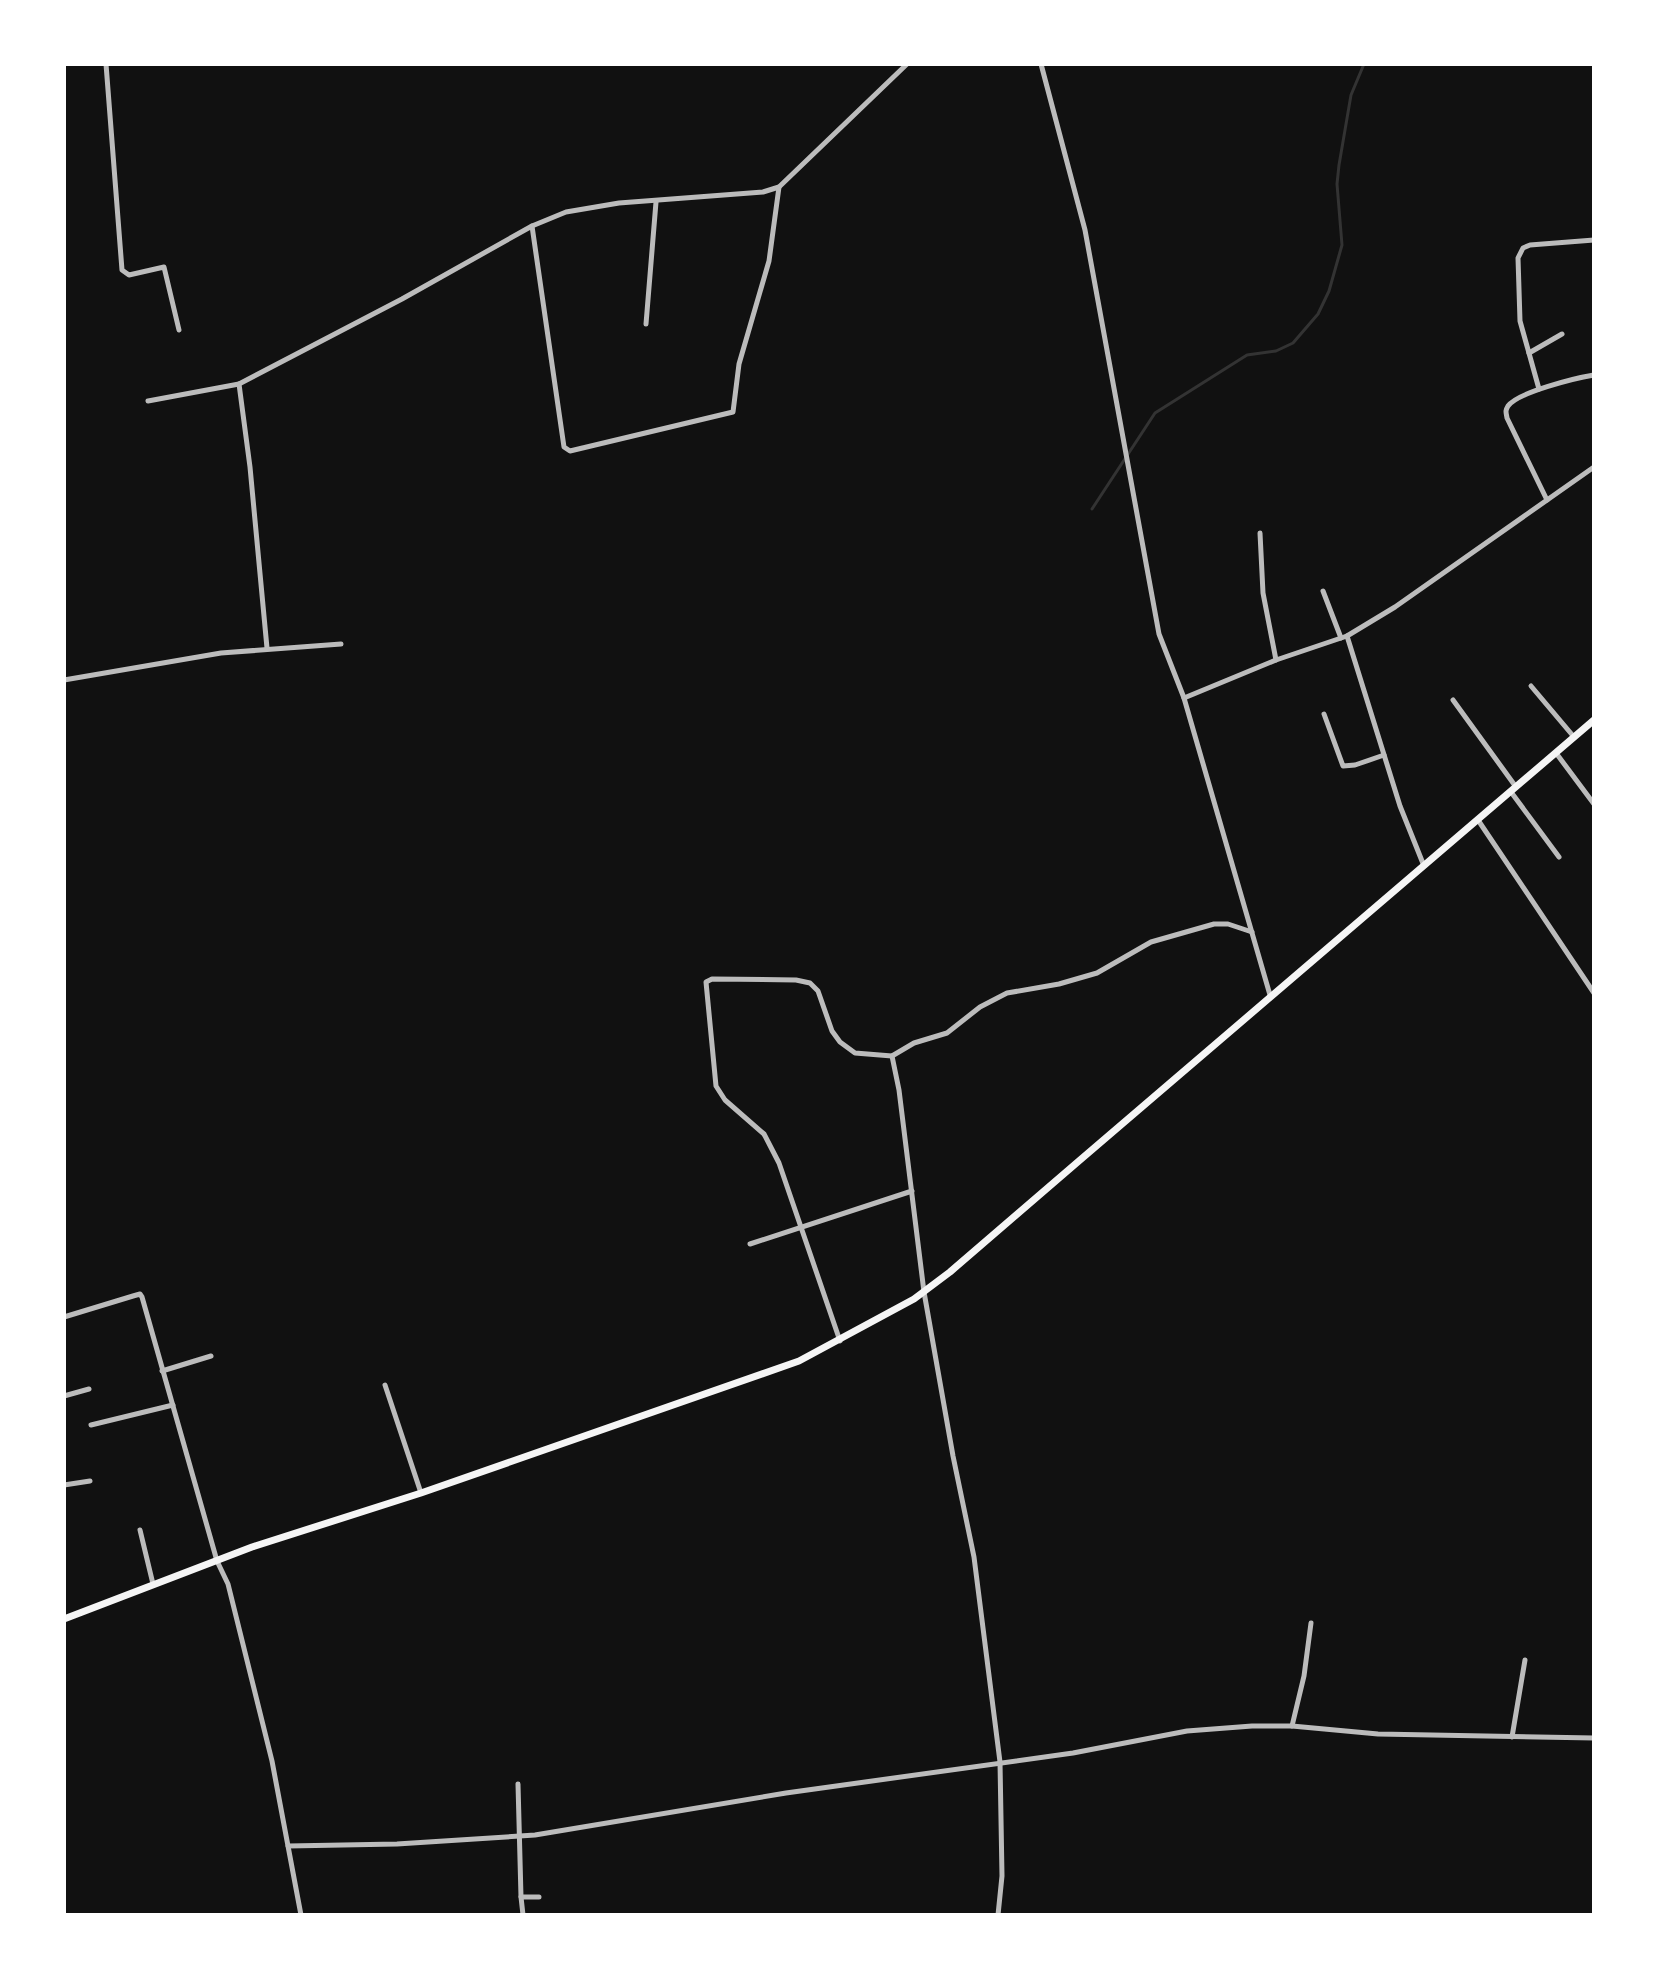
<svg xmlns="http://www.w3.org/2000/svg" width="1658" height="1979" font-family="Mulish,sans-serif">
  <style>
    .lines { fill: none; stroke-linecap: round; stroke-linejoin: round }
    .stream { stroke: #333; stroke-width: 3 }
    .minor { stroke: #bcbcbc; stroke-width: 5 }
    .primary { stroke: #f5f5f5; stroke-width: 7 }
  </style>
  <rect width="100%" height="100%" fill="#111"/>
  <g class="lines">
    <path class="stream" d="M1092 509 1155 413 1247 355 1276 351 1293 343 1318 314 1329 291 1342 245 1337 184 1339 165 1351 95 1364 64"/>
    <g class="minor">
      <path d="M106 64 122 270 129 275 164 267 179 330"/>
      <path d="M1041 64 1085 230 1159 634 1184 698"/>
      <path d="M532 226 564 447 570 451 733 412 739 364 769 261 779 187"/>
      <path d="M646 324 656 202"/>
      <path d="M1529 353 1562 334"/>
      <path d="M1539 389 1520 321 1518 258 1523 248 1530 245 1594 240"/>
      <path d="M148 401 239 384"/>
      <path d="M1547 500 1507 418C1506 412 1505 411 1508 406 1518 392 1576 378 1594 375"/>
      <path d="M1260 533 1263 593 1276 660"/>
      <path d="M1323 591 1341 638"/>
      <path d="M1347 636 1400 806 1424 866"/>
      <path d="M267 648 250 467 239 384 402 299 532 226 566 212 619 203 763 192 779 187 907 64"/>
      <path d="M64 680 221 653 341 644"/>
      <path d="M1531 686 1574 737"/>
      <path d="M1453 700 1516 787"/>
      <path d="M1324 714 1343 766 1355 765 1384 755"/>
      <path d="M1556 753 1594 804"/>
      <path d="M1511 792 1559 857"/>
      <path d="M1478 820 1594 993"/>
      <path d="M1270 995 1184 698 1276 660 1347 636 1395 607 1594 467"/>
      <path d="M892 1056 899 1090 924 1292 953 1456 974 1557 1000 1762 1002 1876 998 1915"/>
      <path d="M750 1244 912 1191"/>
      <path d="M64 1317 133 1296 140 1294 142 1297 217 1561 228 1584 272 1761 301 1915"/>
      <path d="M840 1341 779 1163 764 1134 725 1100 716 1086 706 982 712 979 796 980 810 983 818 991 832 1031 840 1042 855 1053 892 1056 914 1043 947 1033 980 1007 1007 993 1059 984 1097 973 1151 942 1214 924H1228L1252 932"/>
      <path d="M162 1371 211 1356"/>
      <path d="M385 1385 421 1493"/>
      <path d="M64 1396 89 1389"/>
      <path d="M91 1425 173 1405"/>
      <path d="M64 1485 90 1481"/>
      <path d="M140 1530 153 1584"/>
      <path d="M1292 1726 1304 1676 1311 1623"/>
      <path d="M1512 1737 1525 1660"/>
      <path d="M518 1784 521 1897H539"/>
      <path d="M288 1846 397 1844 535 1835 786 1793 1073 1753 1187 1731 1252 1726H1292L1378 1734 1594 1738"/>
      <path d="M521 1897 523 1915"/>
    </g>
    <path class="primary" d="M64 1619 252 1547 421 1493 799 1361 914 1299 950 1272C1164 1087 1380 904 1594 720"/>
  </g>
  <rect width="1658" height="1979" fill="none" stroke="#ffffff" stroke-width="132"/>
</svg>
